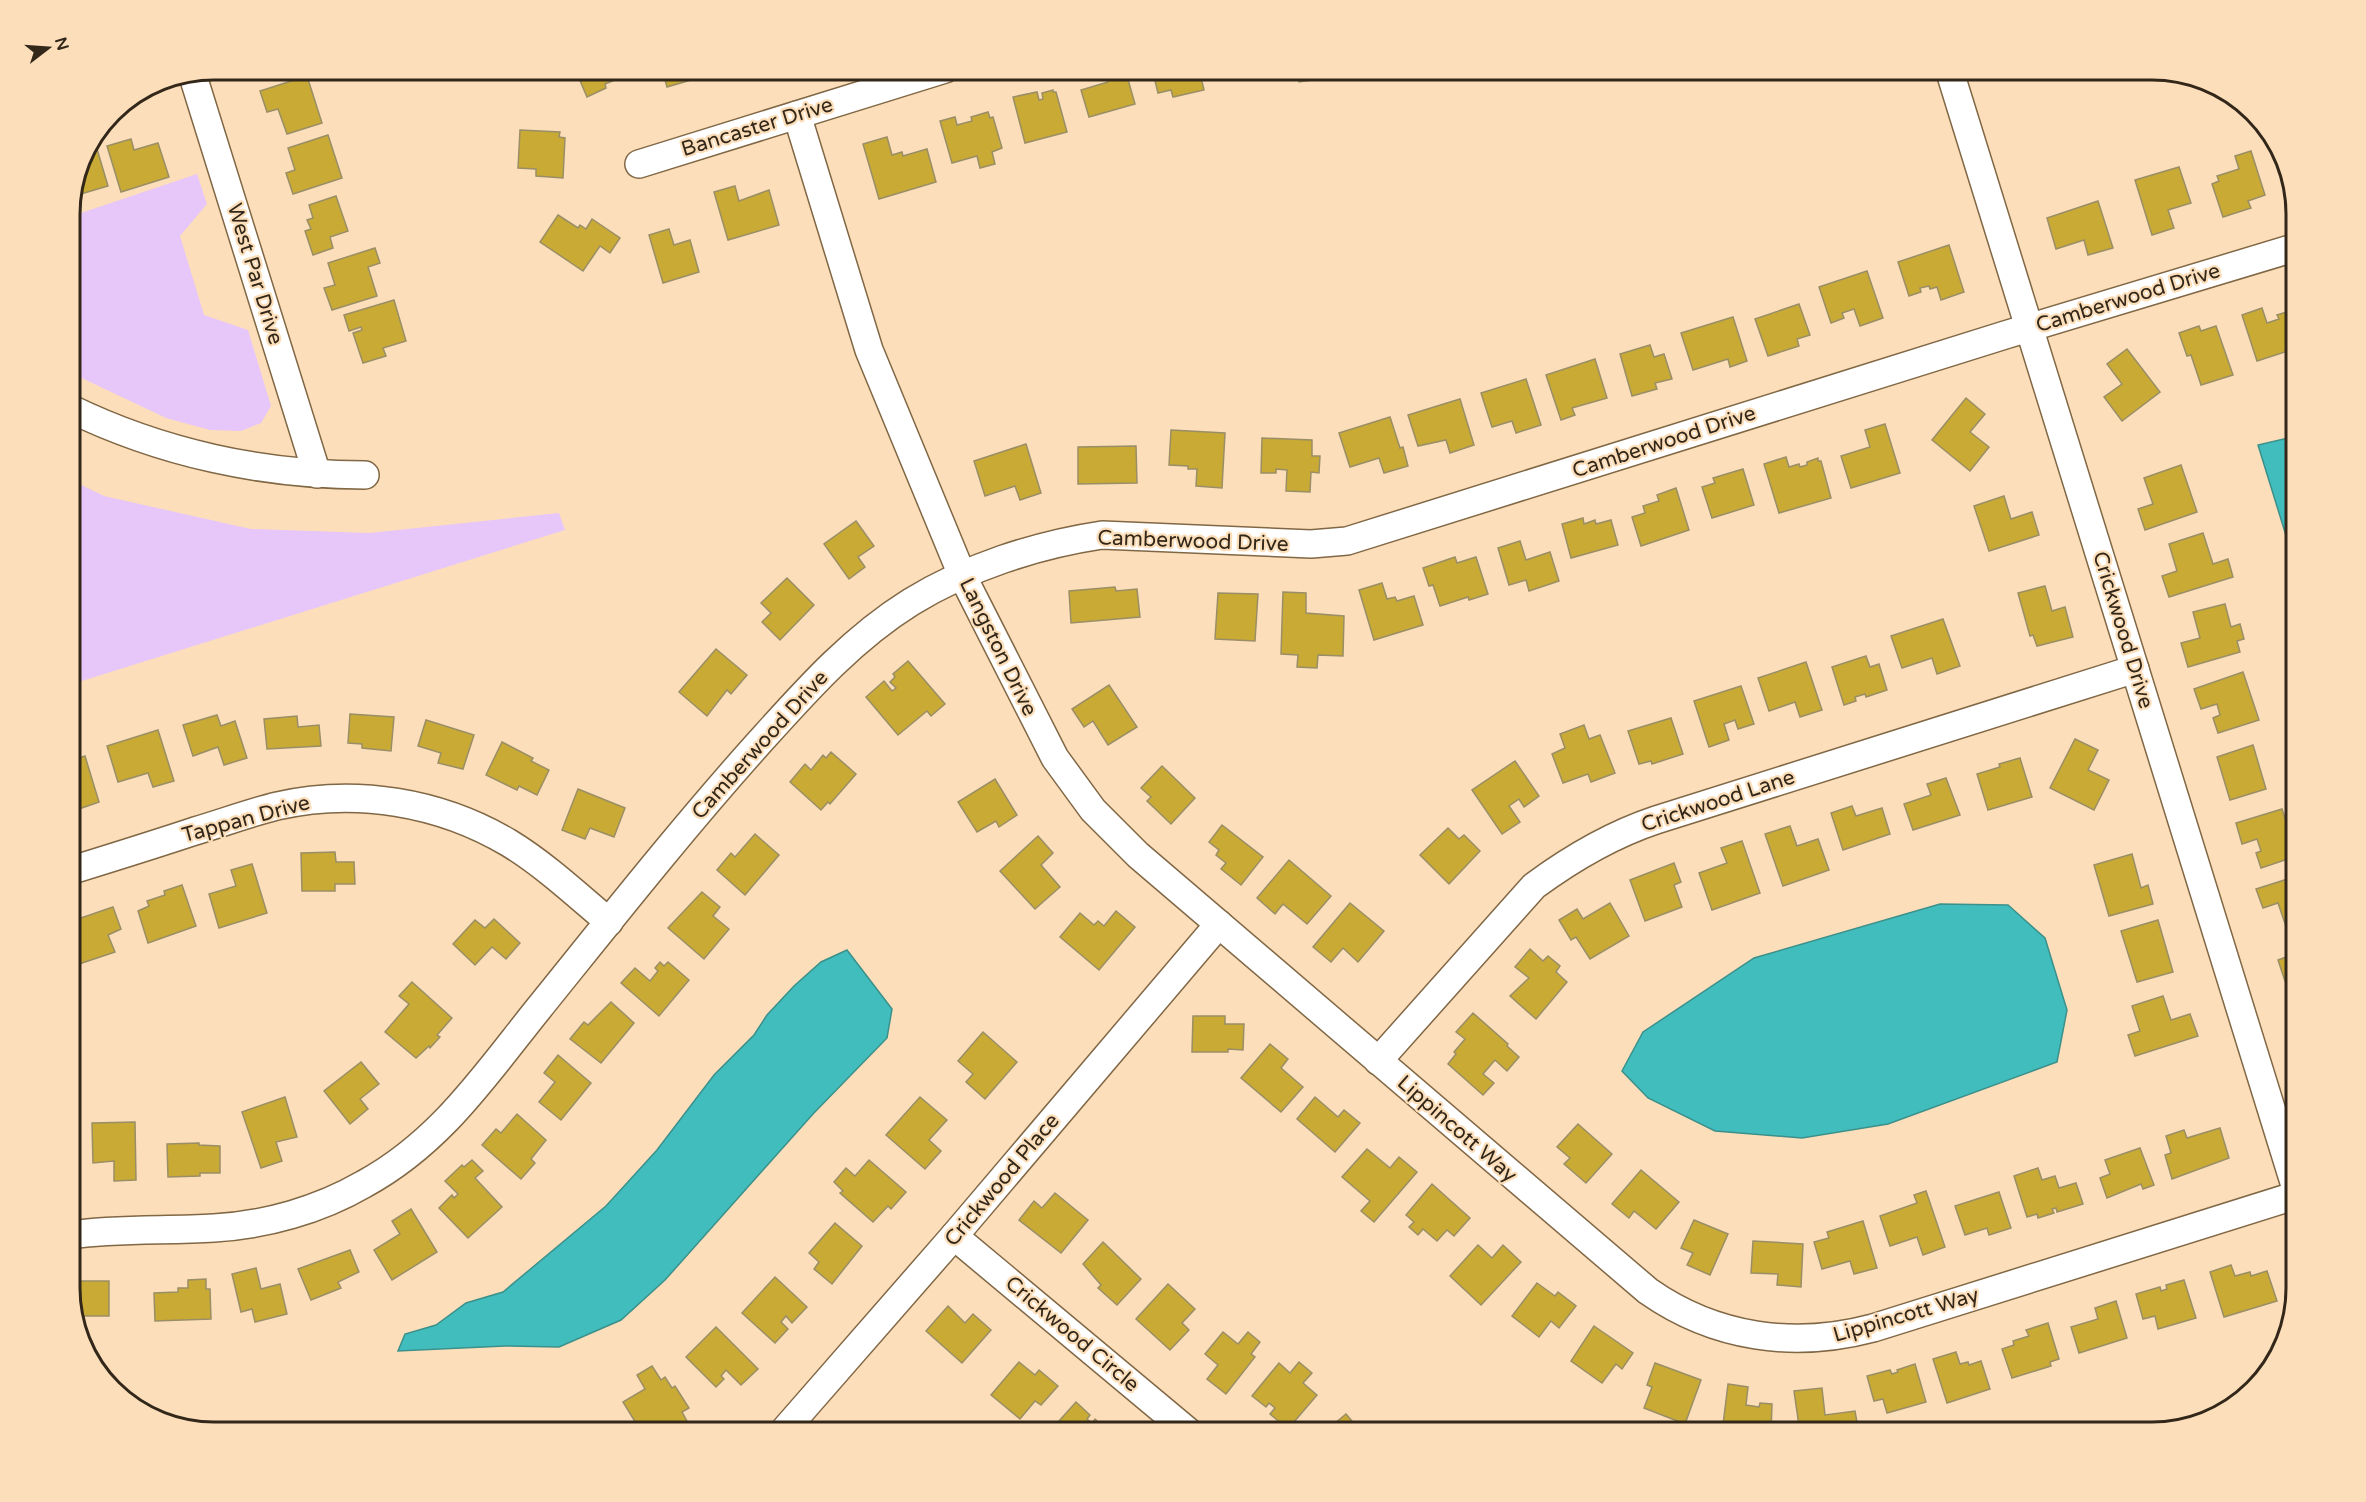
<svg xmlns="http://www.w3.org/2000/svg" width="2366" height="1502" font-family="'Varela Round',sans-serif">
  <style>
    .green { fill: #e7c6f9 }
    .water { fill: #40bdbc; stroke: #3c908b; stroke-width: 1.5 }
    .building { fill: #c8aa35; stroke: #9a8e66; stroke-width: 1.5 }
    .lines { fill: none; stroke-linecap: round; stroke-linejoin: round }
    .minor-casing { stroke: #806745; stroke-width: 30 }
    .minor { stroke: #fff; stroke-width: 27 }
    .labels { text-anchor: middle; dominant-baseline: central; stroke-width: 4.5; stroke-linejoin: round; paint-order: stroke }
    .street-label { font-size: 21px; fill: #322719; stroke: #fcdfba }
    .rim { fill: none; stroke: #322719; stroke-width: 3 }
  </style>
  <rect width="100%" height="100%" fill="#fcdfba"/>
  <g class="green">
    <path d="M197 174 207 204 180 236 204 315 248 330 271 406 261 423 241 431 210 430 166 418 69 372V217Z"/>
    <path d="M69 479 104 496 251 529 369 533 559 513 565 530 69 685Z"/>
  </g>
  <g class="water">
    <path d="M2297 436V571L2258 445Z"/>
    <path d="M1940 904 2008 905 2045 938 2067 1010 2057 1062 1888 1124 1802 1138 1715 1131 1648 1098 1622 1071 1643 1032 1754 958Z"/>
    <path d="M847 950 892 1009 887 1038 813 1114 665 1280 621 1320 559 1347 505 1346 398 1351 405 1334 436 1325 466 1303 503 1292 606 1206 657 1150 714 1075 754 1035 767 1015 794 986 821 962Z"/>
  </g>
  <g class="building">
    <path d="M575 69H624L627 75 605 84 606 88 587 97Z"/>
    <path d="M662 69H688L691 80 667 87Z"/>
    <path d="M1125 69 1135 104 1089 117 1081 90 1108 82 1104 70Z"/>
    <path d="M1152 69H1199L1204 90 1173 97 1171 90 1158 93Z"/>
    <path d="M1225 69H1271L1228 79Z"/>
    <path d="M1297 69H1339L1340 76 1299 82Z"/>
    <path d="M307 76 322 123 287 134 278 109 267 112 260 91Z"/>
    <path d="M1053 90V92H1056L1067 132 1025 143 1013 97 1037 92 1039 100 1043 99 1042 93Z"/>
    <path d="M988 112 990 118 993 117 1002 148 992 152 995 164 980 168 977 156 952 163 940 121 955 117 957 125 972 121 971 117Z"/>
    <path d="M520 130 560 132 559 137 565 138 563 178 536 176V169L518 168Z"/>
    <path d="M328 135 342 178 293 194 286 173 295 170 288 148Z"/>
    <path d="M887 137 892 155 902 152 903 156 927 149 936 182 879 199 863 144Z"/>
    <path d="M131 139 134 150 158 143 169 177 121 192 107 146Z"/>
    <path d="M97 149 108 186 71 197 80 158 83 153Z"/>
    <path d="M2251 151 2265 195 2248 201 2251 208 2223 217 2212 184 2219 181 2217 176 2239 169 2235 156Z"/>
    <path d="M2179 167 2191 203 2168 210 2174 228 2152 235 2135 180Z"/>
    <path d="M735 186 739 201 769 190 779 225 728 240 714 192Z"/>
    <path d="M336 196 348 231 330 237 333 248 313 255 305 231 311 229 307 220 313 218 309 205Z"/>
    <path d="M2098 201 2113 248 2088 255 2084 240 2056 249 2047 218Z"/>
    <path d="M558 215 578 228 580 225 586 229 592 219 620 238 610 253 600 246 583 271 540 242Z"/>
    <path d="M669 229 674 245 690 240 699 272 663 283 649 235Z"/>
    <path d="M1949 245 1964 292 1941 300 1937 287 1930 289 1929 286 1920 288 1921 292 1909 296 1898 262Z"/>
    <path d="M375 248 380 263 368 267 377 296 332 310 324 288 335 285 328 263Z"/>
    <path d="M1867 271 1883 318 1860 326 1854 309 1842 313 1844 318 1831 323 1819 287Z"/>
    <path d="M394 300 406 341 383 348 386 356 363 363 353 333 362 330 361 327 349 331 344 315Z"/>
    <path d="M1799 304 1810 335 1797 339 1799 346 1768 356 1755 319Z"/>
    <path d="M2262 308 2267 323 2279 319 2277 315 2293 310 2297 322V348L2257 361 2242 315Z"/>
    <path d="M1733 317 1747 361 1730 367 1728 359 1693 370 1681 333Z"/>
    <path d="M2199 326 2201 331 2216 326 2233 375 2201 385 2191 355 2187 356 2179 333Z"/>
    <path d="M1650 345 1654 357 1664 354 1672 379 1655 383 1657 389 1632 396 1620 354Z"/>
    <path d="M2127 349 2160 392 2122 421 2104 397 2122 384 2107 364Z"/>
    <path d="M1595 359 1607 398 1572 408 1575 415 1561 420 1546 375Z"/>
    <path d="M1526 379 1541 425 1516 433 1512 421 1492 427 1481 393Z"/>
    <path d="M1966 398 1985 414 1970 432 1989 447 1970 471 1932 440Z"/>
    <path d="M1460 399 1474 445 1450 453 1446 440 1418 446 1408 415Z"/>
    <path d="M1390 417 1400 448 1403 447 1408 466 1384 473 1379 458 1350 467 1339 433Z"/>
    <path d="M1885 424 1900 473 1851 488 1841 456 1870 447 1865 430Z"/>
    <path d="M1171 430 1225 433 1222 488 1196 486 1197 469H1188V466L1169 465Z"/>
    <path d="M1262 438 1312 440V456H1320L1319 473 1311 472 1310 492 1286 491 1287 470 1276 469V473H1261Z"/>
    <path d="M1026 444 1041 493 1020 500 1015 486 985 496 974 461Z"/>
    <path d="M1136 446 1137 483 1078 484V447Z"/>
    <path d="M1786 457 1789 467 1799 464 1800 467 1807 465V462L1818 458V461H1821L1831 498 1779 513 1764 464Z"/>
    <path d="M2181 465 2197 512 2145 530 2138 509 2153 504 2144 478Z"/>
    <path d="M1743 469 1754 505 1712 518 1702 487 1715 483 1713 478Z"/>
    <path d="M1676 488 1689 530 1641 546 1632 517 1645 513 1643 506 1659 501 1657 495Z"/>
    <path d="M2004 496 2011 519 2032 512 2039 535 1989 551 1974 506Z"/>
    <path d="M1583 518 1584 524 1595 520 1596 524 1611 520 1618 545 1571 558 1562 524Z"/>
    <path d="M856 521 874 546 858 557 865 567 849 579 824 544Z"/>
    <path d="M2203 533 2213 564 2228 559 2233 577 2169 597 2162 576 2177 571 2169 544Z"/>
    <path d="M1520 541 1526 560 1550 552 1559 581 1529 591 1526 580 1509 585 1498 548Z"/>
    <path d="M1455 557 1457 563 1476 557 1488 594 1469 600 1468 597 1440 606 1433 585 1429 586 1423 568Z"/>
    <path d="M787 578 814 605 780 640 762 622 771 613 761 603Z"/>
    <path d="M1382 583 1387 599 1395 597 1397 601 1414 596 1423 625 1374 640 1359 590Z"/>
    <path d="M2045 586 2052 611 2065 607 2073 637 2037 646 2033 635 2030 636 2018 593Z"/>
    <path d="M1115 587 1116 591 1137 589 1140 617 1071 623 1069 591Z"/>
    <path d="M1283 592 1306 593V613L1344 616 1343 656 1318 655 1317 668 1297 667 1298 655 1281 654Z"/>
    <path d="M1218 593 1258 594 1255 641 1215 639Z"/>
    <path d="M2225 604 2231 627 2240 624 2244 639 2237 641 2240 652 2188 667 2181 643 2200 638 2193 612Z"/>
    <path d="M1943 619 1960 666 1937 674 1932 658 1902 668 1891 636Z"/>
    <path d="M716 649 747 675 731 694 727 690 707 716 679 692Z"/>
    <path d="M1866 656 1870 667 1879 664 1887 690 1866 697 1865 694 1855 697 1856 701 1844 705 1832 667Z"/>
    <path d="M908 661 945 704 931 716 927 711 898 735 866 697 884 681 892 691 896 688 890 682 895 677 893 674Z"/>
    <path d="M1806 662 1822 710 1800 717 1795 702 1769 711 1758 678Z"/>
    <path d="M2243 672 2259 720 2218 733 2213 718 2220 715 2217 704 2201 709 2194 689Z"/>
    <path d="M1109 685 1137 727 1108 745 1093 721 1084 727 1072 709Z"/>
    <path d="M1741 686 1754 724 1738 729 1735 720 1724 724 1729 740 1709 747 1694 701Z"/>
    <path d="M350 714 394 717 391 751 362 748V744L348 743Z"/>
    <path d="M217 715 221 726 235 721 247 758 224 765 218 747 193 756 183 725Z"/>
    <path d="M297 716 298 727 319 725 321 746 267 749 264 719Z"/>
    <path d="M1671 718 1683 754 1652 764 1651 761 1639 764 1628 731Z"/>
    <path d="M426 720 474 735 463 769 438 763 441 753 418 746Z"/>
    <path d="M1584 725 1589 739 1600 735 1615 773 1591 782 1588 774 1563 783 1552 754 1565 748 1560 734Z"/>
    <path d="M158 730 174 781 153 787 148 773 118 782 107 746Z"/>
    <path d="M2075 739 2098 750 2088 770 2109 780 2094 810 2050 788Z"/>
    <path d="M502 742 533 758 531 761 549 770 537 795 519 786 517 790 486 775Z"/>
    <path d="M2253 745 2266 789 2230 800 2217 757Z"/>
    <path d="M831 752 856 774 830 804 828 802 821 810 790 782 805 764 811 770 823 755 826 758Z"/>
    <path d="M85 756 99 802 79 809 75 797 69 798V761Z"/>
    <path d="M2020 758 2032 797 1988 810 1977 774 2000 767 1999 764Z"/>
    <path d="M1515 761 1539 796 1524 807 1519 799 1509 806 1520 822 1502 834 1472 790Z"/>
    <path d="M1162 766 1195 798 1171 824 1147 801 1151 797 1141 788Z"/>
    <path d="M1946 778 1960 815 1913 830 1904 804 1931 795 1927 784Z"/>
    <path d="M995 779 1017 815 999 827 996 821 977 832 958 802Z"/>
    <path d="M578 789 625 808 614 837 590 828 585 839 562 830Z"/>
    <path d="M1852 806 1856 816 1882 808 1890 834 1843 850 1831 813Z"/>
    <path d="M2282 809 2297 856 2261 868 2256 853 2261 851 2257 839 2242 844 2236 823Z"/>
    <path d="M1222 825 1263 857 1241 885 1221 869 1226 863 1216 855 1219 850 1209 842Z"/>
    <path d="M1790 826 1797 846 1818 839 1829 870 1783 886 1765 834Z"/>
    <path d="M1448 828 1459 839 1464 835 1480 851 1449 884 1420 855Z"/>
    <path d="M755 834 779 855 745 895 717 870 731 853 735 857Z"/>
    <path d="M1038 836 1053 853 1041 865 1060 887 1035 909 1000 871Z"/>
    <path d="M1742 841 1760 893 1712 910 1699 873 1727 863 1721 848Z"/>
    <path d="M335 852 336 862H354L355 884H335V891H302L301 853Z"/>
    <path d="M2132 854 2141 888 2148 885 2153 904 2109 916 2094 865Z"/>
    <path d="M1289 860 1331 896 1307 924 1283 904 1275 914 1257 898Z"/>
    <path d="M1674 863 1681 882 1674 885 1682 907 1645 921 1630 880Z"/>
    <path d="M252 864 267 913 219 928 209 894 236 886 231 870Z"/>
    <path d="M2297 876V939L2291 941 2278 903 2263 908 2256 889Z"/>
    <path d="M182 885 196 926 148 943 138 911 149 906 147 901 165 895 164 891Z"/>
    <path d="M702 892 720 907 713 916 729 929 704 959 668 928Z"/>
    <path d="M1350 903 1384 931 1358 962 1343 948 1331 962 1313 947Z"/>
    <path d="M1610 903 1629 936 1590 959 1576 937 1571 940 1559 920 1577 909 1583 919Z"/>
    <path d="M113 907 121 929 108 935 115 952 79 964 69 938V922Z"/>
    <path d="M1116 911 1135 927 1099 970 1060 937 1080 913 1094 925 1098 921 1104 926Z"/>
    <path d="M494 919 520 943 506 959 492 947 475 965 453 944 475 920 485 928Z"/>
    <path d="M2158 920 2173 972 2137 982 2121 931Z"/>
    <path d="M1530 949 1543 961 1548 956 1560 966 1556 972 1567 982 1536 1019 1510 996 1529 978 1515 967Z"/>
    <path d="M2297 953V977L2285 981 2278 960Z"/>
    <path d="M660 962 664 966 668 962 689 980 659 1016 621 983 635 968 650 981 658 971 655 968Z"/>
    <path d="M412 982 452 1018 437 1035 440 1037 430 1048 429 1046 416 1058 385 1032 409 1004 399 996Z"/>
    <path d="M2163 996 2171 1020 2190 1014 2198 1036 2135 1056 2128 1035 2140 1031 2132 1006Z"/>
    <path d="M611 1002 634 1023 601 1063 570 1039 584 1022 588 1025Z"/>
    <path d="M1473 1013 1508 1044 1507 1046 1519 1057 1507 1071 1495 1060 1483 1074 1494 1083 1483 1095 1448 1064 1456 1054 1454 1052 1465 1039 1456 1032Z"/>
    <path d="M1193 1016H1225V1024H1244L1243 1050 1228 1049V1052H1192Z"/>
    <path d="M983 1032 1017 1062 985 1099 966 1082 973 1074 958 1061Z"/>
    <path d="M1270 1044 1288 1059 1281 1068 1303 1087 1281 1112 1241 1078Z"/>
    <path d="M558 1055 591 1083 561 1120 539 1102 555 1082 544 1073Z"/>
    <path d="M361 1062 379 1084 360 1099 368 1109 350 1124 324 1091Z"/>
    <path d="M285 1097 297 1137 276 1142 282 1161 261 1168 242 1112Z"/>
    <path d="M920 1097 947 1120 929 1140 941 1151 925 1169 886 1135Z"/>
    <path d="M1315 1097 1338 1117 1344 1110 1360 1123 1335 1152 1297 1119Z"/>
    <path d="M517 1114 546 1140 531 1159 535 1163 521 1179 482 1145 496 1129 501 1133Z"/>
    <path d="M135 1122 136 1180 114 1181V1161L93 1163 92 1123Z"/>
    <path d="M1578 1124 1612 1154 1586 1183 1564 1164 1570 1158 1557 1147Z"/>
    <path d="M2220 1128 2229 1158 2172 1179 2165 1155 2171 1153 2166 1136 2184 1130 2187 1138Z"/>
    <path d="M199 1143V1145L220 1146V1173H200V1176L168 1177 167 1144Z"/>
    <path d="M2140 1148 2154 1185 2143 1189 2141 1184 2107 1198 2100 1178 2110 1174 2105 1160Z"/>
    <path d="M1367 1149 1390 1168 1399 1157 1417 1172 1374 1222 1361 1211 1370 1201 1342 1177Z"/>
    <path d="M472 1160 483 1171 475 1178 502 1207 468 1238 439 1208 452 1195 454 1198 458 1194 445 1181 462 1165 464 1167Z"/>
    <path d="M869 1160 906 1192 891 1209 888 1206 873 1222 840 1193 843 1191 834 1182 846 1168 855 1176Z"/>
    <path d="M2038 1168 2042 1180 2055 1176 2059 1188 2076 1183 2083 1204 2057 1212 2056 1208 2052 1209 2054 1213 2038 1218 2037 1214 2027 1217 2014 1176Z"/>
    <path d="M1641 1170 1679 1202 1656 1229 1634 1211 1629 1218 1612 1204Z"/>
    <path d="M1432 1184 1470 1218 1454 1236 1447 1230 1437 1241 1423 1229 1418 1235 1409 1227 1414 1222 1406 1215Z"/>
    <path d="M1926 1191 1945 1247 1923 1255 1917 1237 1890 1246 1880 1216 1917 1203 1914 1195Z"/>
    <path d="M1999 1192 2011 1228 1989 1235 1987 1228 1965 1235 1955 1206Z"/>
    <path d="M1055 1193 1088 1220 1061 1253 1019 1220 1034 1201 1042 1208Z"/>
    <path d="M411 1209 437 1252 392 1280 374 1250 400 1234 392 1221Z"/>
    <path d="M1694 1220 1728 1234 1710 1275 1687 1265 1693 1253 1681 1248Z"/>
    <path d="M1863 1221 1877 1268 1854 1274 1850 1261 1822 1269 1814 1242 1829 1238 1827 1232Z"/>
    <path d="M835 1223 862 1246 832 1284 814 1269 819 1262 809 1253Z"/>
    <path d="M1753 1241 1803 1244 1801 1287 1777 1285 1778 1274 1751 1273Z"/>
    <path d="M1103 1242 1141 1279 1117 1305 1098 1288 1101 1285 1083 1264Z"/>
    <path d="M1478 1245 1492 1258 1503 1245 1521 1262 1481 1305 1450 1276Z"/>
    <path d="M350 1250 359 1272 338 1282 341 1288 311 1300 298 1269Z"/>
    <path d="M2231 1265 2235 1276 2250 1272 2251 1276 2267 1271 2277 1301 2224 1317 2210 1272Z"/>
    <path d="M256 1268 261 1289 280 1284 287 1314 255 1322 252 1309 241 1312 232 1274Z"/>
    <path d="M775 1277 807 1307 792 1323 786 1316 781 1322 788 1329 775 1343 742 1313Z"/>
    <path d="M206 1279V1289H210L211 1319 155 1321 154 1293 178 1292V1288H188V1280Z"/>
    <path d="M2184 1280 2196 1318 2158 1329 2155 1316 2143 1319 2136 1294 2160 1287 2161 1291 2167 1289 2166 1285Z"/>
    <path d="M79 1281H109V1316H75L69 1297V1285H79Z"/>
    <path d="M1537 1283 1555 1296 1558 1292 1576 1306 1559 1328 1551 1321 1539 1337 1512 1316Z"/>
    <path d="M1168 1284 1195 1309 1182 1323 1189 1330 1170 1350 1136 1319Z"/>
    <path d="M2116 1301 2127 1338 2079 1353 2071 1327 2098 1319 2095 1308Z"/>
    <path d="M948 1306 965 1323 973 1314 991 1330 962 1363 926 1331Z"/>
    <path d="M2048 1323 2059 1359 2050 1362 2051 1366 2012 1378 2002 1349 2014 1345 2013 1341 2029 1336 2026 1330Z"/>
    <path d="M1594 1326 1633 1353 1622 1369 1616 1364 1602 1383 1571 1361Z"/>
    <path d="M716 1327 758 1369 741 1385 726 1370 721 1376 724 1379 716 1387 686 1357Z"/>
    <path d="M1223 1332 1238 1344 1248 1332 1260 1342 1251 1354 1255 1357 1226 1394 1207 1379 1218 1365 1205 1354Z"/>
    <path d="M1956 1352 1960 1364 1968 1362 1969 1365 1981 1361 1990 1389 1947 1403 1933 1359Z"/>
    <path d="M1019 1362 1035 1375 1039 1370 1058 1386 1041 1405 1035 1401 1020 1419 991 1395Z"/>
    <path d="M1299 1362 1312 1373 1303 1383 1317 1395 1288 1429 1270 1414 1275 1408 1269 1403 1266 1407 1252 1396 1279 1363 1290 1373Z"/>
    <path d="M1655 1363 1701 1380 1685 1424 1644 1408 1652 1387 1647 1385Z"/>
    <path d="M1915 1364 1926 1402 1887 1413 1883 1399 1874 1401 1867 1376 1890 1370 1892 1374 1898 1372 1897 1370Z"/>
    <path d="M652 1366 661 1380 665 1377 672 1388 675 1386 689 1408 682 1412 692 1430 687 1433H667L661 1423 651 1429 652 1433H642L623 1402 645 1389 637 1375Z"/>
    <path d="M1728 1384 1748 1387 1746 1405 1759 1407 1760 1403 1772 1404 1771 1433H1722Z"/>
    <path d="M1822 1388 1825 1415 1855 1411 1859 1433H1800L1794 1391Z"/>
    <path d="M1076 1402 1090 1415 1087 1419 1092 1423 1095 1419 1111 1433H1052L1050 1431Z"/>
    <path d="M1346 1414 1362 1433H1323Z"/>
    <path d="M585 1425 588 1433H557Z"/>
  </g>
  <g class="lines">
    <g class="minor-casing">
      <g id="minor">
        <path d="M1949 69 2297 1192"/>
        <path d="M192 73 317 474"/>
        <path d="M797 115 869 350 962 575 1055 758 1093 810 1138 855 1648 1291C1715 1338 1794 1349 1873 1328L2297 1195"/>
        <path d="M639 164 945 69"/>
        <path d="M69 408C161 453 263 475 365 475"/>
        <path d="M69 871C111 858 153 845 195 831 222 823 249 813 277 806 356 788 440 802 509 843 545 865 577 895 609 922"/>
        <path d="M1378 1061 1534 886C1572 858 1611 835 1656 820L2135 669"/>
        <path d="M69 1235C117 1228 166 1231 214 1228 266 1225 319 1210 364 1184 441 1142 485 1075 539 1008 610 920 681 830 757 745 804 693 850 640 911 602 968 567 1036 545 1102 535L1311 544 1347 541 2005 335 2297 247"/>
        <path d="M954 1236 1190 1433"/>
        <path d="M782 1433 954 1236 1219 924"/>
      </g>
    </g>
    <use href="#minor" class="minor"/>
  </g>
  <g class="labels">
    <g class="street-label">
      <text transform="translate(757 127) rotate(-17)">Bancaster Drive</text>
      <text transform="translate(255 274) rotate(73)">West Par Drive</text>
      <text transform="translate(2128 298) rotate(-17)">Camberwood Drive</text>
      <text transform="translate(1664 442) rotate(-18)">Camberwood Drive</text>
      <text transform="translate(1193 541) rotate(2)">Camberwood Drive</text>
      <text transform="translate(2123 630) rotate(73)">Crickwood Drive</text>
      <text transform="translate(998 647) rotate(64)">Langston Drive</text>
      <text transform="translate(760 745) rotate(-48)">Camberwood Drive</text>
      <text transform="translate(1718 801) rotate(-18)">Crickwood Lane</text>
      <text transform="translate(246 819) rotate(-15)">Tappan Drive</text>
      <text transform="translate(1457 1129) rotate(41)">Lippincott Way</text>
      <text transform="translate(1002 1180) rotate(-50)">Crickwood Place</text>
      <text transform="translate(1906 1315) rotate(-16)">Lippincott Way</text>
      <text transform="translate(1072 1334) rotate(40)">Crickwood Circle</text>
    </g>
  </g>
  <path d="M0 0H2366V1502H0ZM214 80H2152A134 134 0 0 1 2286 214V1288A134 134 0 0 1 2152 1422H214A134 134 0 0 1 80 1288V214A134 134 0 0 1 214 80Z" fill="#fcdfba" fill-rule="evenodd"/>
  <path class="rim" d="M214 80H2152A134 134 0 0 1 2286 214V1288A134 134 0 0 1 2152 1422H214A134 134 0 0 1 80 1288V214A134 134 0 0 1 214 80Z"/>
  <g transform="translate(48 48) rotate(73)" stroke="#fcdfba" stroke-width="4.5" paint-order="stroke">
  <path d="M0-4.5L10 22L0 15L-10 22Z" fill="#322719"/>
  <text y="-9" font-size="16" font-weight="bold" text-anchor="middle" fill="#322719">N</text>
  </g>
</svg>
